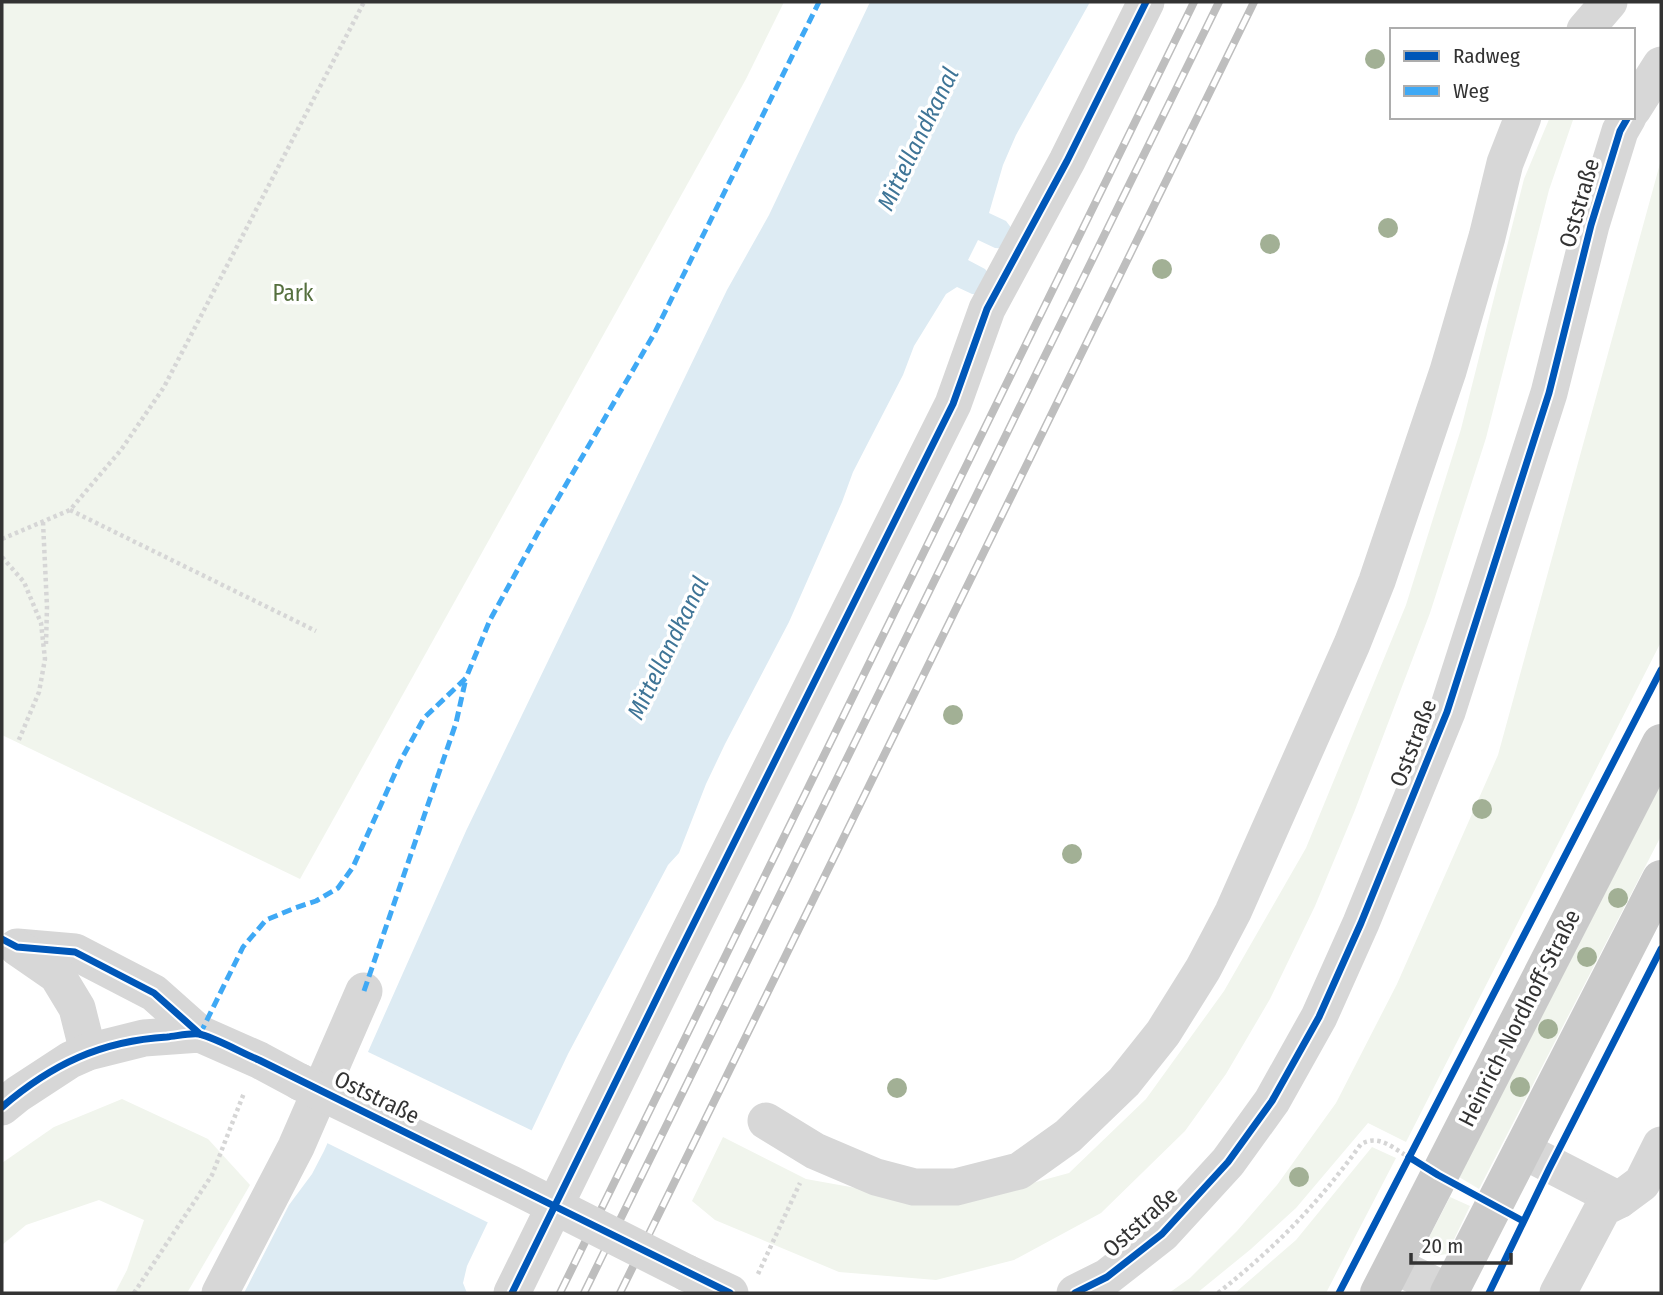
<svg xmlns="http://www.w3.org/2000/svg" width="1663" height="1295" font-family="'Fira Sans Condensed',sans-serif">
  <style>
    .green { fill: #f1f5ed }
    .water { fill: #ddebf3 }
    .pier { fill: #fff }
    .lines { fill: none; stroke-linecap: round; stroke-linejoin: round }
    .path { stroke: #d6d6d6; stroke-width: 4.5; stroke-dasharray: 3.5 3.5; stroke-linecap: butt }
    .minor { stroke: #d7d7d7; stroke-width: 37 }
    .major { stroke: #cacaca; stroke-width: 38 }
    .rail-casing { stroke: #bebebe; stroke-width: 8 }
    .rail { stroke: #fff; stroke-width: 5; stroke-dasharray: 16; stroke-linecap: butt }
    .minor-bridge { stroke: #d7d7d7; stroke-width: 37 }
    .quiet { stroke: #3fa9f5; stroke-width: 5; stroke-dasharray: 10 5; stroke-linecap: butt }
    .cycleway-casing { stroke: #fff; stroke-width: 11 }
    .cycleway { stroke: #0057b8; stroke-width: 7 }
    .tree { fill: #a2b095 }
    .labels { text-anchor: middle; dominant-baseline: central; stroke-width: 7; stroke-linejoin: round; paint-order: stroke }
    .street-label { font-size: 23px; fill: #333; stroke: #fff }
    .park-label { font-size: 23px; fill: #56703f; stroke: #fff }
    .water-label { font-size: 24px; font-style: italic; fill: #3f7597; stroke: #fff }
  </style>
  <rect width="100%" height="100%" fill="#fff"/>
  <g class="green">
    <path d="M2 2H784L746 79 300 879 2 735Z"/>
    <path d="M1550 117H1574L1549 190 1486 438 1430 613 1355 810 1315 906 1270 999 1226 1074 1185 1131 1101 1213 1014 1260 936 1280 839 1272 715 1220 692 1201 723 1137 806 1179 923 1200 985 1196 1069 1173 1146 1099 1224 991 1306 848 1406 605 1461 429 1524 179Z"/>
    <path d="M1661 160V642L1406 1142 1368 1123 1296 1208 1251 1249 1197 1293H1169L1190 1278 1237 1231 1277 1185 1336 1103 1397 984 1498 755Z"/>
    <path d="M1661 784V836L1479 1189 1459 1177Z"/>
    <path d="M122 1099 208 1139 250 1185 187 1293H115L127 1270 144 1220 99 1200 26 1225 2 1245V1163L54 1127Z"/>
    <path d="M1372 1147 1396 1158 1326 1293H1235L1296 1240Z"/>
    <path d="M1450 1197 1470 1206 1447 1254 1435 1256 1428 1252 1425 1245Z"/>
  </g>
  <path class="water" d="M870 2H1090L1016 135 1003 165 989 213 1006 221 1016 234 1011 249 995 248 978 240 968 260 985 269 995 281 987 295 972 294 957 287 946 294 914 346 903 375 853 472 842 502 789 622 725 744 706 784 679 853 668 865 568 1054 467 1266 463 1283 467 1293H244L289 1205 312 1174 324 1151 466 831 727 290 769 215Z"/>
  <path class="pier" d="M364 1050 535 1132 491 1224 323 1141Z"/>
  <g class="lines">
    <g class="path">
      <path d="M70 510 316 631"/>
      <path d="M43 522 47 607 46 644"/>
      <path d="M2 539 70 510 121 450 164 387 364 2"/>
      <path d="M2 557 24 582 41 623 45 659 39 692 18 742"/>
      <path d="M758 1274 800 1183"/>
      <path d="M134 1293 212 1175 244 1093"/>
      <path d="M1218 1293C1276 1247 1318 1204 1361 1144 1380 1134 1392 1148 1409 1157"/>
    </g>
    <g class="minor">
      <path d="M1585 30 1609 2"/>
      <path d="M1633 109 1661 65"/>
      <path d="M17 947 75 952 154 993 200 1034"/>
      <path d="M18 948 57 975 77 1008 88 1052"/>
      <path d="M2 1107 18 1094 70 1060 88 1052 144 1038 200 1034 259 1060 300 1082"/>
      <path d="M766 1121 815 1151 876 1177 914 1187H956L1019 1171 1068 1136 1124 1082 1163 1033 1203 969 1233 912 1352 644 1377 581 1448 371 1487 237 1505 163 1523 117"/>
      <path d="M1522 1150 1619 1200"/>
      <path d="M1394 1265 1450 1293"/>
      <path d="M687 1273 730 1293"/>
      <path d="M220 1293 296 1147 364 991"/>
      <path d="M512 1293 673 965 953 404 987 309 1067 161 1146 2"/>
      <path d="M1075 1293 1107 1277 1162 1234 1228 1162 1272 1101 1319 1017 1361 923 1447 712 1549 393 1591 225 1620 131 1628 117"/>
      <path d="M1558 1293 1603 1208 1619 1200 1642 1183 1661 1145"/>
    </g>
    <g class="major">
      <path d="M1379 1293 1661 743"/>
      <path d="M1449 1293 1661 879"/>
    </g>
    <g class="rail-casing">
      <g id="rail">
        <path d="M560 1293 1194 2"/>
        <path d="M584 1293 1219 2"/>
        <path d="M620 1293 1254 2"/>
      </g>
    </g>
    <use href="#rail" class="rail"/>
    <path class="minor-bridge" d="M300 1082 511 1184 687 1273"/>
    <g class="quiet">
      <path d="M364 991 456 723 466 678"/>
      <path d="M200 1034 243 947 266 920 295 908 316 901 338 888 353 867 401 760 424 718 466 678 490 620 540 529 654 334 819 2"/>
    </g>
    <g class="cycleway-casing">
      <g id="cycleway">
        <path d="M2 939 17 947 75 952 154 993 200 1034"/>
        <path d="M2 1107C52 1064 101 1041 167 1037 177 1036 189 1033 199 1034 214 1037 244 1054 259 1060L730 1293"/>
        <path d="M1409 1157 1438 1175 1523 1221"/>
        <path d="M512 1293 673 965 953 404 987 309 1067 161 1146 2"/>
        <path d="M1075 1293 1107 1277 1162 1234 1228 1162 1272 1101 1319 1017 1361 923 1447 712 1549 393 1591 225 1620 131 1628 117"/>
        <path d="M1339 1293 1661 670"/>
        <path d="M1489 1293 1549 1169 1661 949"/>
      </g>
    </g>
    <use href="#cycleway" class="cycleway"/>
  </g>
  <g class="tree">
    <circle cx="1375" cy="59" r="10"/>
    <circle cx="1388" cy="228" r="10"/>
    <circle cx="1270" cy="244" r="10"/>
    <circle cx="1162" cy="269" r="10"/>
    <circle cx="953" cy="715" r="10"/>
    <circle cx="1482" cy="809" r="10"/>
    <circle cx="1072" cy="854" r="10"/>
    <circle cx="1618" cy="898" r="10"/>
    <circle cx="1587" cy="957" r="10"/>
    <circle cx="1548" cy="1029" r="10"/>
    <circle cx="1520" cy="1087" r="10"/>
    <circle cx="897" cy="1088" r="10"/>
    <circle cx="1299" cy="1177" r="10"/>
  </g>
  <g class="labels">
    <g class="street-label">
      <text transform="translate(1579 203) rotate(-74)">Oststraße</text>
      <text transform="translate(1413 743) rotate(-69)">Oststraße</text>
      <text transform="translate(1519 1018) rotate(-63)">Heinrich-Nordhoff-Straße</text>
      <text transform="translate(377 1097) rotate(26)">Oststraße</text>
      <text transform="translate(1140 1222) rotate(-42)">Oststraße</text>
    </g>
    <g class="park-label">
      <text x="293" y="293">Park</text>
    </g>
    <g class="water-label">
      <text transform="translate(918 139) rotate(-64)">Mittellandkanal</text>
      <text transform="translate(668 648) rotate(-64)">Mittellandkanal</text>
    </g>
  </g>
  <rect width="1663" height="1295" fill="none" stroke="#333333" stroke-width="7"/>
  <rect x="1390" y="28" width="245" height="91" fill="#ffffff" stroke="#adadad" stroke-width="2"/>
  <rect x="1404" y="51" width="35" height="10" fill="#0057b8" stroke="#adadad" stroke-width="2"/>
  <text x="1453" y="63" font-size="21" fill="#333333">Radweg</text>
  <rect x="1404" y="86" width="35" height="10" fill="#3fa9f5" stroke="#adadad" stroke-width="2"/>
  <text x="1453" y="98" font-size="21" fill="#333333">Weg</text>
  <path d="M1411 1253v10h100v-10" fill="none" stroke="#333333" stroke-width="3.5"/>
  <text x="1422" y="1253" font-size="21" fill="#333333" stroke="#ffffff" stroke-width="5" paint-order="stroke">20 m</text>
</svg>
